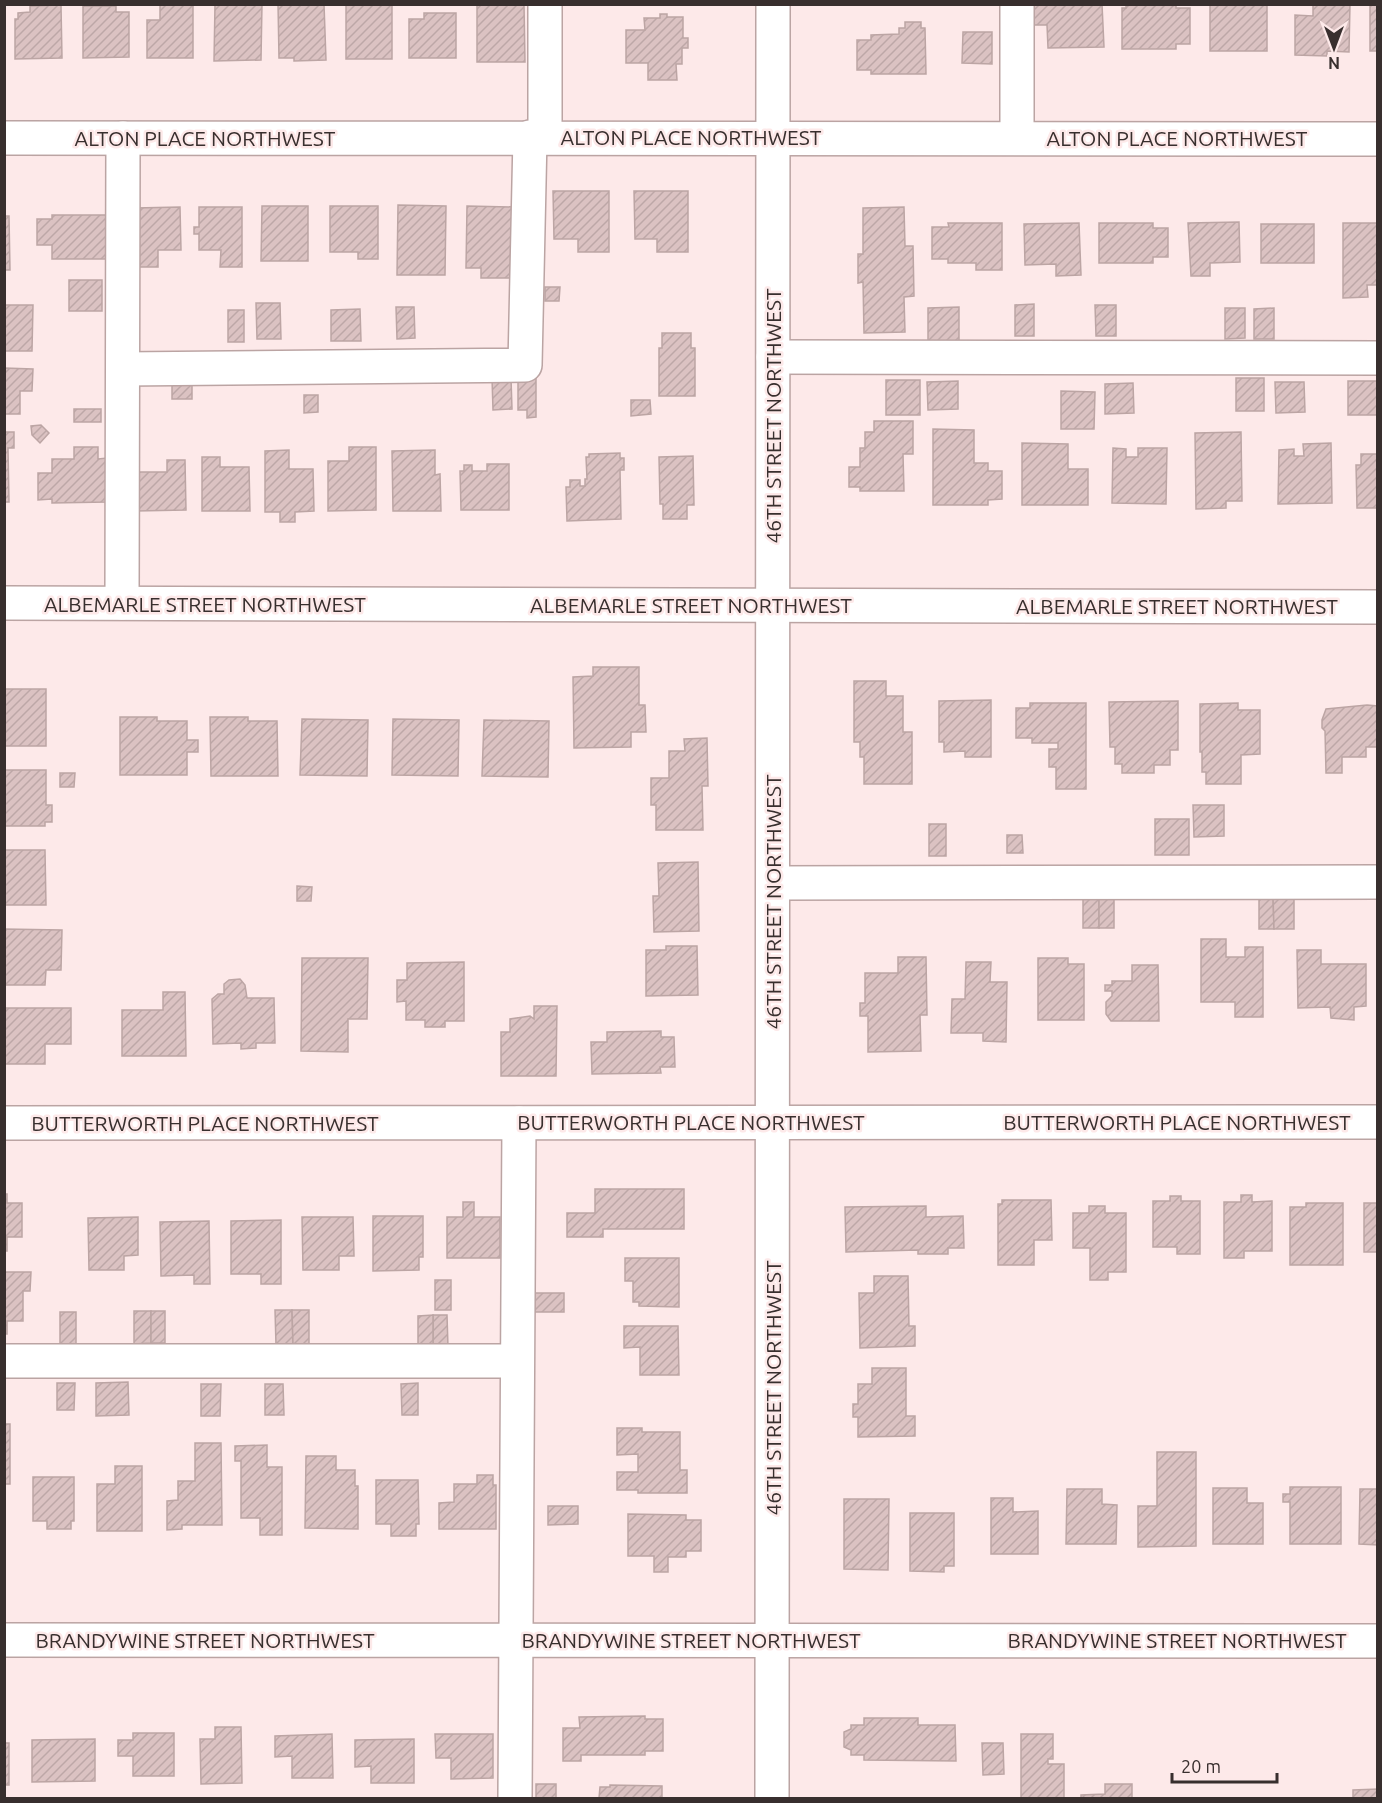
<svg xmlns="http://www.w3.org/2000/svg" width="1382" height="1803" font-family="Ubuntu,sans-serif">
  <style>
    .building { fill: url(#building-hatch); stroke: #bca5a4; stroke-width: 1.5 }
    .lines { fill: none; stroke-linecap: round; stroke-linejoin: round }
    .minor-casing { stroke: #bba4a3; stroke-width: 36 }
    .minor { stroke: #fff; stroke-width: 33 }
    .labels { text-anchor: middle; dominant-baseline: central; stroke-width: 5; stroke-linejoin: round; paint-order: stroke }
    .street-label { font-size: 21px; fill: #382f2e; stroke: #fde9e9 }
  </style>
  <defs>
    <pattern id="building-hatch" width="6" height="6" patternUnits="userSpaceOnUse" patternTransform="scale(1.5)"><rect width="6" height="6" fill="#dbc2c2"/><path d="M-1 1l2-2M0 6l6-6M5 7l2-2" fill="none" stroke="#bda7a7"/></pattern>
  </defs>
  <rect width="100%" height="100%" fill="#fde9e9"/>
  <g class="building">
    <path d="M215 4H262L261 60 214 61Z"/>
    <path d="M278 4H324L326 60 294 61V58H279Z"/>
    <rect x="346" y="4" width="46" height="55"/>
    <path d="M477 4H524L525 62H477Z"/>
    <path d="M1031 4H1102L1104 47 1048 48 1047 25H1032Z"/>
    <path d="M1126 4H1176V8H1190V44H1176V49H1122V8H1126Z"/>
    <rect x="1210" y="4" width="57" height="47"/>
    <path d="M1313 4H1350L1349 52 1327 51V56L1295 55V15L1313 16Z"/>
    <path d="M1373 4H1378V51H1370V5Z"/>
    <path d="M61 5 62 58 15 59V19H18V13L30 12V6Z"/>
    <path d="M160 5H193V58H147V20H160Z"/>
    <path d="M83 6H116V12H129V57L83 58Z"/>
    <path d="M424 13H456V58H409V19H424Z"/>
    <path d="M660 14H667V17H683V38H688V48H682V64H676L677 80H648V63H626V30H645L644 18H660Z"/>
    <path d="M905 22H921V28H925L926 74H871V70H857V40H871V35L899 34V28H905Z"/>
    <path d="M963 32H992V64L962 63Z"/>
    <path d="M553 191H609V252H578V239H554Z"/>
    <path d="M634 191H688V252H657V239H635Z"/>
    <path d="M398 205 446 206 445 275H397Z"/>
    <path d="M262 206H308V261H261Z"/>
    <path d="M330 206H378V259H358V252H330Z"/>
    <path d="M467 206 515 207 512 278H481V268H466Z"/>
    <path d="M180 207 181 250H158V267H138L135 208Z"/>
    <path d="M199 207H242V267H220L221 250H199V234H194V227H199Z"/>
    <path d="M904 207 905 246H913L914 296 904 297 905 332 864 333 863 282 858 283V254H863V208Z"/>
    <path d="M52 215H106V259H52V245H37V219H52Z"/>
    <path d="M4 216H9L10 270H4Z"/>
    <path d="M1239 222 1240 262 1210 263V276H1191L1188 223Z"/>
    <path d="M948 223H1002V270H976V263H948V259H932V227H949Z"/>
    <path d="M1079 223 1081 275 1056 276V264L1025 265 1024 224Z"/>
    <path d="M1099 223H1153V228H1168V257H1153V263H1099Z"/>
    <path d="M1343 223H1378V285H1367L1368 297 1343 298Z"/>
    <rect x="1261" y="224" width="53" height="39"/>
    <rect x="69" y="280" width="33" height="31"/>
    <path d="M545 287H560L559 301H545Z"/>
    <path d="M256 303H280L281 339H257Z"/>
    <path d="M1034 304V336H1015V305Z"/>
    <path d="M4 305H33L32 351H4Z"/>
    <path d="M1095 305H1116V336H1096Z"/>
    <path d="M396 307H414L415 338 397 339Z"/>
    <path d="M959 307V341H928V308Z"/>
    <path d="M1225 308H1245V338L1225 339Z"/>
    <path d="M1274 308V339H1254V309Z"/>
    <path d="M360 309 361 341H331V310Z"/>
    <rect x="228" y="310" width="16" height="32"/>
    <path d="M662 333H691V348H695V396H659V348H662Z"/>
    <path d="M4 368 33 369 32 391H20V414H4Z"/>
    <path d="M518 373H536V417L527 418V410H518Z"/>
    <rect x="172" y="378" width="20" height="21"/>
    <path d="M492 378H511L512 409 493 410Z"/>
    <rect x="1236" y="378" width="28" height="33"/>
    <rect x="886" y="380" width="34" height="35"/>
    <path d="M958 381V409L928 410 927 382Z"/>
    <rect x="1348" y="381" width="30" height="34"/>
    <path d="M1275 382H1304L1305 412 1276 413Z"/>
    <path d="M1133 383 1134 413 1105 414V384Z"/>
    <path d="M1061 391 1095 392 1094 429H1061Z"/>
    <path d="M304 395H318V412L304 413Z"/>
    <path d="M631 400H650L651 414 631 416Z"/>
    <rect x="74" y="409" width="27" height="13"/>
    <path d="M874 421H913V454H903L904 491H860V487H849V467H860V448H865V432H874Z"/>
    <path d="M41 425 49 433 40 443 32 435 31 426Z"/>
    <path d="M933 429 974 430V463H988V471H1002V499L988 500V505H933Z"/>
    <path d="M4 432H14V448H8L9 502H4Z"/>
    <path d="M1241 432 1242 501H1226V508L1196 509 1195 433Z"/>
    <path d="M1022 443 1068 444V469H1088V505H1022Z"/>
    <path d="M1331 443 1332 503 1278 504 1279 450 1294 449V456H1304L1303 444Z"/>
    <path d="M74 447H98V459L107 458V502L52 503V499L38 500V473H52V459H74Z"/>
    <path d="M349 447H376V510L328 511V461H349Z"/>
    <path d="M1113 448 1126 449V457H1138V448H1167L1166 504 1112 503Z"/>
    <path d="M289 450V469H313L314 511 295 512V522H280V512H265V451Z"/>
    <path d="M435 450V475L440 474 441 511H393L392 451Z"/>
    <path d="M620 453V458H624V470H620L621 519 567 521 566 487H570V480H580V486H585V479H587L586 457H589V454Z"/>
    <path d="M1361 454H1378V508H1357L1356 465H1361Z"/>
    <path d="M693 456 694 505H687V519H663V504H660L659 457Z"/>
    <path d="M202 457H220V467H249L250 511H202Z"/>
    <path d="M167 460H185L186 510 136 511V472H167Z"/>
    <path d="M487 464H509V510H461L460 471H464V465H472V471H487Z"/>
    <path d="M593 667H639V705H645L646 732H631V747L574 748 573 677 593 676Z"/>
    <path d="M854 681H886V696H903V732H912V784H864V757H860V742H854Z"/>
    <rect x="4" y="689" width="42" height="57"/>
    <path d="M991 700V757H965V751L944 752V742H939V701Z"/>
    <path d="M1178 701V750H1170V765H1154V773H1122V764H1115V747H1110L1109 702Z"/>
    <path d="M1030 703H1086V789H1056V767H1049V749H1058V743H1032V738H1016V708H1030Z"/>
    <path d="M1238 703V710H1260V754L1241 755V784H1206V772H1202V752H1200V704Z"/>
    <path d="M1367 705 1378 706V747H1366V757H1342V773H1326L1325 731 1322 728V720L1326 709Z"/>
    <path d="M120 717H157V721H187V740H198V752H187V775H120Z"/>
    <path d="M210 717H248V721H277L278 776H211Z"/>
    <path d="M302 719 368 720 367 776 300 775Z"/>
    <path d="M393 719 459 720 458 776 392 775Z"/>
    <path d="M484 720 549 721 548 777 482 776Z"/>
    <path d="M707 738 708 786H702L703 830H656V805H651V778H669V751H685L684 739Z"/>
    <path d="M4 770H46V805H52V822H45V826H4Z"/>
    <path d="M60 773H75L74 787H60Z"/>
    <path d="M1193 805H1224V836L1194 837Z"/>
    <rect x="1155" y="819" width="34" height="36"/>
    <rect x="929" y="824" width="17" height="32"/>
    <path d="M1007 835H1022L1023 853H1007Z"/>
    <path d="M4 850H45L46 905H4Z"/>
    <path d="M698 862 699 931 654 932 653 896H659L658 863Z"/>
    <path d="M297 886 312 887 311 901H297Z"/>
    <rect x="1083" y="896" width="16" height="32"/>
    <rect x="1099" y="896" width="15" height="32"/>
    <path d="M1259 896H1273L1274 929H1259Z"/>
    <path d="M1273 896H1294V929H1274Z"/>
    <path d="M4 929 62 930 61 970H46L45 985H4Z"/>
    <path d="M1201 939H1226V957H1245V947H1263V1017H1235V1002H1201Z"/>
    <path d="M666 946H697L698 995 646 996V950H666Z"/>
    <path d="M1297 950H1321V964H1366V1006L1354 1007V1020L1331 1018 1330 1007 1298 1008Z"/>
    <path d="M898 957H926L927 1015H920L921 1051 868 1052V1016H860V1003H865V973H898Z"/>
    <path d="M302 958H368L367 1019H348V1052L301 1051Z"/>
    <path d="M1038 958H1068V964H1084V1020H1038Z"/>
    <path d="M464 962V1021H445V1027H425V1020H406V1001L397 1002V980H407V963Z"/>
    <path d="M966 962H991L990 982H1007L1006 1042 983 1041V1033H951L952 999H965Z"/>
    <path d="M1132 965H1158L1159 1021H1111L1106 1014V1002L1112 996V991H1105V985H1112V981H1132Z"/>
    <path d="M240 979 245 985 247 998H274L275 1043H256V1048L241 1049V1043L213 1044 212 999 218 994H224V984L229 980Z"/>
    <path d="M163 992H185L186 1056H122V1010H163Z"/>
    <path d="M534 1006H557L556 1076H501V1032H510V1019L530 1016 534 1019Z"/>
    <path d="M4 1008H71V1044H45V1064H4Z"/>
    <path d="M661 1031V1037H674L675 1067H660L661 1073 592 1074 591 1042H607V1032Z"/>
    <path d="M595 1189H684V1229H603V1237H567V1213H595Z"/>
    <path d="M4 1194H7V1203H22V1237H7V1251H4Z"/>
    <path d="M1241 1195H1252V1202L1272 1201V1251H1244V1258H1224V1202H1241Z"/>
    <path d="M1170 1196H1181V1201H1200V1254H1177V1247H1153V1201H1170Z"/>
    <path d="M1002 1200H1051L1052 1240H1034V1265H998V1204H1002Z"/>
    <path d="M463 1202H474V1217H500V1258H447V1217H463Z"/>
    <path d="M1306 1203H1343V1265H1290V1207H1306Z"/>
    <rect x="1364" y="1203" width="14" height="49"/>
    <path d="M926 1206V1217L963 1216 964 1248H948V1254H918V1250L846 1252 845 1207Z"/>
    <path d="M1089 1206H1105V1213H1126V1272H1108V1280H1090V1248H1073V1213H1089Z"/>
    <path d="M373 1216H423V1257H419V1270L373 1271Z"/>
    <path d="M138 1217V1255L124 1256V1270H89L88 1218Z"/>
    <path d="M302 1217H353L354 1256H339V1270H303Z"/>
    <path d="M281 1220V1284H261V1274H231V1221Z"/>
    <path d="M209 1221 210 1284H194V1275L161 1276 160 1222Z"/>
    <path d="M625 1258H679V1307L639 1306V1302H633V1281H625Z"/>
    <path d="M4 1272H31L30 1291H23V1321H7V1334H4Z"/>
    <path d="M874 1276H908L909 1326H915V1346L860 1348 859 1293H874Z"/>
    <rect x="435" y="1280" width="16" height="30"/>
    <path d="M533 1293H564V1312H534Z"/>
    <path d="M275 1310H292L293 1345H276Z"/>
    <path d="M292 1310H309V1345H293Z"/>
    <path d="M134 1311H151V1343L134 1344Z"/>
    <rect x="151" y="1311" width="14" height="32"/>
    <rect x="60" y="1312" width="16" height="34"/>
    <path d="M433 1315H447L448 1347H433Z"/>
    <path d="M433 1315V1347H418V1316Z"/>
    <path d="M624 1326H678L679 1375H640V1347L624 1348Z"/>
    <path d="M872 1368H906V1416H915V1436L858 1437V1417H853V1404H858V1384H872Z"/>
    <path d="M128 1382 129 1415 96 1416V1383Z"/>
    <path d="M57 1383H75L74 1410H57Z"/>
    <path d="M418 1383V1415H402L401 1384Z"/>
    <path d="M201 1384H221L220 1416H201Z"/>
    <path d="M265 1384H283L284 1415H265Z"/>
    <rect x="4" y="1424" width="6" height="60"/>
    <path d="M617 1428H642V1432H680V1470H687V1493H638V1490H617V1472H638V1454L617 1455Z"/>
    <path d="M195 1443H221L222 1525H182V1529L167 1530V1501L178 1500V1481H195Z"/>
    <path d="M267 1445V1467H282V1535H260V1518H241V1461H235V1446Z"/>
    <path d="M1157 1452H1196V1546L1138 1547V1506H1157Z"/>
    <path d="M306 1456H336V1470H355V1486H358V1529L305 1528Z"/>
    <path d="M115 1466H142V1531H97V1484H115Z"/>
    <path d="M477 1475H493V1485H496V1529H439V1503L454 1502V1484H477Z"/>
    <path d="M33 1477H74V1521H71V1529H47V1521H33Z"/>
    <path d="M376 1480H418L419 1524H416V1536H391V1524H376Z"/>
    <path d="M1290 1487H1341V1544H1290V1502H1283V1494H1290Z"/>
    <path d="M1213 1488H1247V1503H1263V1544H1213Z"/>
    <path d="M1067 1489H1102V1504L1117 1505 1116 1544H1066Z"/>
    <path d="M1360 1489H1378V1545L1359 1544Z"/>
    <path d="M991 1498H1013V1512L1038 1511V1554H991Z"/>
    <path d="M844 1499H889L888 1570 844 1569Z"/>
    <path d="M548 1506H578V1524L548 1525Z"/>
    <path d="M910 1513H954V1566H944V1572L910 1571Z"/>
    <path d="M628 1514 686 1515V1520H701V1551H686V1557H668V1572H654V1556H628Z"/>
    <path d="M645 1716V1719H663V1751H645V1755H581V1761H563V1728H580L579 1717Z"/>
    <path d="M864 1718H918V1725H955L956 1761 864 1760V1755H851V1750L844 1747V1732L851 1729V1725H864Z"/>
    <path d="M215 1727H241L242 1783 201 1784 200 1739H215Z"/>
    <path d="M133 1733H174V1776H133V1756H118V1740H133Z"/>
    <path d="M332 1734 333 1778H292V1756L275 1757V1736Z"/>
    <path d="M435 1734H493V1778L451 1779V1758H436Z"/>
    <path d="M1021 1734H1053V1759H1048V1764H1064V1798H1021Z"/>
    <path d="M95 1739V1781L32 1782V1740Z"/>
    <path d="M414 1739V1783H371V1766L355 1767V1740Z"/>
    <rect x="4" y="1743" width="5" height="42"/>
    <path d="M982 1743H1003L1004 1774 983 1775Z"/>
    <rect x="536" y="1784" width="20" height="14"/>
    <path d="M1105 1784H1132V1798H1081V1795L1105 1794Z"/>
    <path d="M610 1785 662 1786V1798H599L600 1787H610Z"/>
    <path d="M1378 1789V1798H1353V1790Z"/>
  </g>
  <g class="lines">
    <g class="minor-casing">
      <g id="minor">
        <path d="M545 4V137"/>
        <path d="M1017 4V137"/>
        <path d="M4 138 1378 139"/>
        <path d="M773 357 1378 358"/>
        <path d="M123 369 525 365 530 137"/>
        <path d="M4 603 1378 607"/>
        <path d="M122 603 123 138"/>
        <path d="M773 883 1378 882"/>
        <path d="M4 1123 1378 1122"/>
        <path d="M4 1361H517"/>
        <path d="M4 1640 1378 1641"/>
        <path d="M515 1798 519 1123"/>
        <path d="M772 1798 773 4"/>
      </g>
    </g>
    <use href="#minor" class="minor"/>
  </g>
  <g class="labels">
    <g class="street-label">
      <text x="691" y="137">ALTON PLACE NORTHWEST</text>
      <text x="205" y="138">ALTON PLACE NORTHWEST</text>
      <text x="1177" y="138">ALTON PLACE NORTHWEST</text>
      <text transform="translate(773 416) rotate(-90)">46TH STREET NORTHWEST</text>
      <text x="205" y="604">ALBEMARLE STREET NORTHWEST</text>
      <text x="691" y="605">ALBEMARLE STREET NORTHWEST</text>
      <text x="1177" y="606">ALBEMARLE STREET NORTHWEST</text>
      <text transform="translate(773 902) rotate(-90)">46TH STREET NORTHWEST</text>
      <text x="691" y="1122">BUTTERWORTH PLACE NORTHWEST</text>
      <text x="1177" y="1122">BUTTERWORTH PLACE NORTHWEST</text>
      <text x="205" y="1123">BUTTERWORTH PLACE NORTHWEST</text>
      <text transform="translate(773 1388) rotate(-90)">46TH STREET NORTHWEST</text>
      <text x="205" y="1640">BRANDYWINE STREET NORTHWEST</text>
      <text x="691" y="1640">BRANDYWINE STREET NORTHWEST</text>
      <text x="1177" y="1640">BRANDYWINE STREET NORTHWEST</text>
    </g>
  </g>
  <rect width="1382" height="1803" fill="none" stroke="#382f2e" stroke-width="12"/>
  <g transform="translate(1334 48) rotate(180)" stroke="#fde9e9" stroke-width="4.5" paint-order="stroke">
  <path d="M0-4.5L10 22L0 15L-10 22Z" fill="#382f2e"/>
  <text y="-9" font-size="16" font-weight="bold" text-anchor="middle" fill="#382f2e">N</text>
  </g>
  <path d="M1172 1773v9h105v-9" fill="none" stroke="#382f2e" stroke-width="3"/>
  <text x="1181" y="1773" font-size="18" fill="#382f2e" stroke="#fde9e9" stroke-width="4.5" paint-order="stroke">20 m</text>
</svg>
